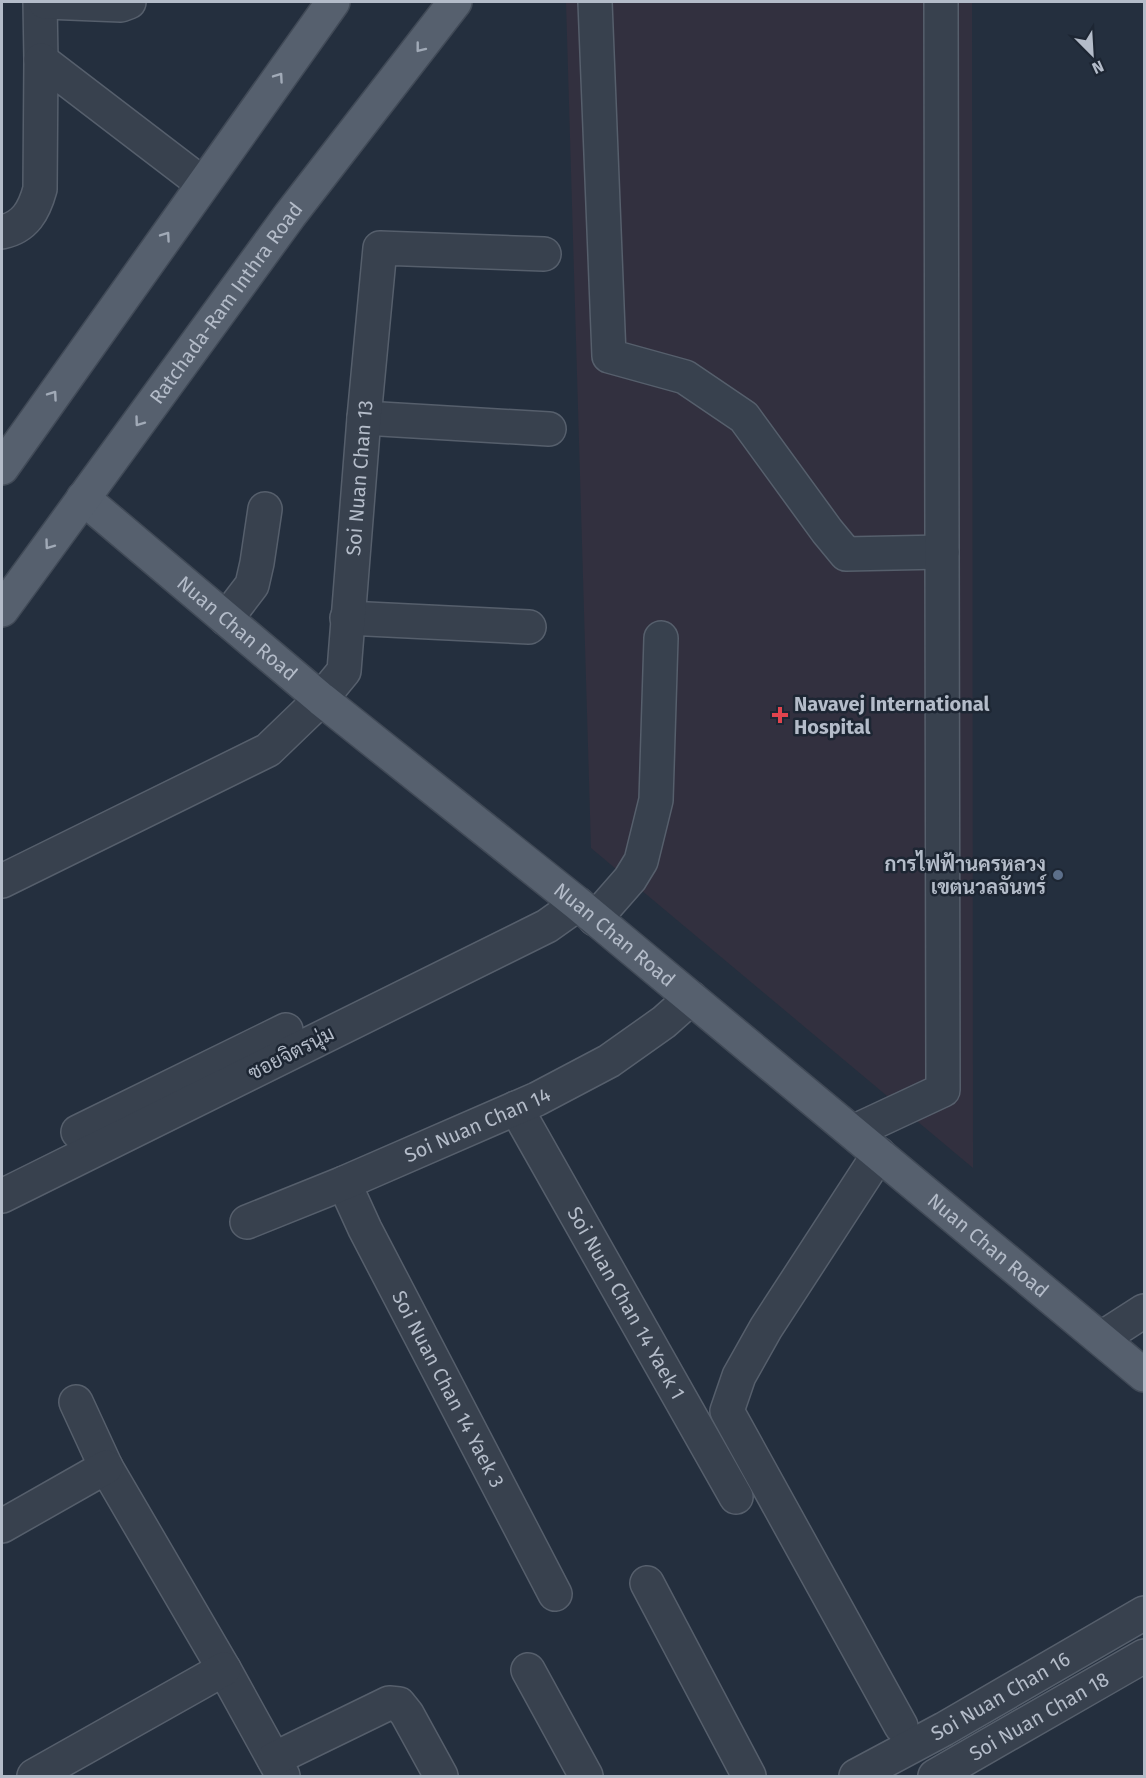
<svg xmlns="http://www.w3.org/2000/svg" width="1146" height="1778" font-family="'Fira Sans',Sarabun,sans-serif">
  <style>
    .medical { fill: #32303f }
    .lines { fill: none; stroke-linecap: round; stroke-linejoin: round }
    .minor-casing { stroke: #565f6c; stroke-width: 36 }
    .major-casing { stroke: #414a57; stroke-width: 36 }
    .minor { stroke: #38414e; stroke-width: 33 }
    .major { stroke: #56606e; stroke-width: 33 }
    .oneway { stroke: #a1aab7 }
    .health-dot { fill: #e0444e; stroke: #1d2633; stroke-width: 2 }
    .service-dot { fill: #5c6f8a; stroke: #1d2633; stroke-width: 2 }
    .labels { text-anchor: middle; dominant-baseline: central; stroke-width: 5; stroke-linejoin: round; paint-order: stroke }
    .street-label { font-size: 20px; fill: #b4bcc9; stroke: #1d2633 }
    .poi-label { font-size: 20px; font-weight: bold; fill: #b4bcc9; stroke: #1d2633; text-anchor: start }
  </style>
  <rect width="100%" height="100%" fill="#242f3e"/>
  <path class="medical" d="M566 2H972L973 1168 591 848Z"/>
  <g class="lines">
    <g class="minor-casing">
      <g id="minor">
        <path d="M40 2 41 60"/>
        <path d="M45 2 121 5 129 2"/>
        <path d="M595 2 609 356 685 377 744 417 827 531 846 554 942 552"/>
        <path d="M2 232C25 227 34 211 40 189L41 60 203 184"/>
        <path d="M364 418 549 429"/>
        <path d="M347 618 529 627"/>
        <path d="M226 619 252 585 257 563 265 509"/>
        <path id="s1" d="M2 881 268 750 321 699 344 671 364 418 380 248 544 254"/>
        <path d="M595 919 630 879 641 861 656 800 661 638"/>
        <path id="s2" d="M516 1108 736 1497"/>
        <path d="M78 1132 286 1030"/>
        <path d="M853 1132 943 1090 941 2"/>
        <path d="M879 1154 766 1328 739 1376 727 1411 901 1726"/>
        <path id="s3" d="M344 1183 365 1229 555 1594"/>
        <path d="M2 1196 547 926 578 904"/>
        <path id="s4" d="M247 1222 344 1183 537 1099 609 1061 664 1022 691 998"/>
        <path d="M1102 1338 1144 1311"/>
        <path d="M76 1402 106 1467 224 1669 283 1776"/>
        <path d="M2 1526 106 1467"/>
        <path d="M647 1583 749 1776"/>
        <path d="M528 1670 586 1776"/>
        <path d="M274 1759 389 1703 399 1704 407 1714 441 1776"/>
        <path d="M34 1776 224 1669"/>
        <path id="s5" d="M856 1776 944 1729 1144 1613"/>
        <path id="s6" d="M935 1776 1144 1656"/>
      </g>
    </g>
    <g class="major-casing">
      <g id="major">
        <path d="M2 468 333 2"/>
        <path id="s7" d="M83 498 321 699 578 904 1144 1375"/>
        <path id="s8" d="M2 610 290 215 455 2"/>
      </g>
    </g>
    <use href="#minor" class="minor"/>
    <use href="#major" class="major"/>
  </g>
  <defs><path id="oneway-chevron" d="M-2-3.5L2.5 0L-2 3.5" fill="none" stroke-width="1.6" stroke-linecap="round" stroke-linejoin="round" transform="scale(1.5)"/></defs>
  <g class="oneway">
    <use href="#oneway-chevron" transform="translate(420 48) rotate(128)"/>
    <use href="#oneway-chevron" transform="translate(279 77) rotate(-55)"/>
    <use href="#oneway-chevron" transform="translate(166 236) rotate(-55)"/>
    <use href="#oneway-chevron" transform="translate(53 395) rotate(-55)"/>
    <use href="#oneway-chevron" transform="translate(139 422) rotate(126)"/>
    <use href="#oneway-chevron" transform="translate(49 545) rotate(126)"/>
  </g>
  <path class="health-dot" d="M777 706h6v6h6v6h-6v6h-6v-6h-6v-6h6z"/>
  <circle class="service-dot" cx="1058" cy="875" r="6"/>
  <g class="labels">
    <g class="street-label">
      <text stroke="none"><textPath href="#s8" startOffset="380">Ratchada-Ram Inthra Road</textPath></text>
      <text stroke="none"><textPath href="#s1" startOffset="600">Soi Nuan Chan 13</textPath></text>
      <text stroke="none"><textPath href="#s7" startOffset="202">Nuan Chan Road</textPath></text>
      <text stroke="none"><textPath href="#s7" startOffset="688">Nuan Chan Road</textPath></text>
      <text transform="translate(291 1053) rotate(-27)">ซอยจิตรนุ่ม</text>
      <text stroke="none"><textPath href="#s4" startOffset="250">Soi Nuan Chan 14</textPath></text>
      <text stroke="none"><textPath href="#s7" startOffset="1174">Nuan Chan Road</textPath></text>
      <text stroke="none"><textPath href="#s2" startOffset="224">Soi Nuan Chan 14 Yaek 1</textPath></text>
      <text stroke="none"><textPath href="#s3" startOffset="231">Soi Nuan Chan 14 Yaek 3</textPath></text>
      <text stroke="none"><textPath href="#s5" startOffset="165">Soi Nuan Chan 16</textPath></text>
      <text stroke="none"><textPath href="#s6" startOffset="120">Soi Nuan Chan 18</textPath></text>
    </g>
    <g class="poi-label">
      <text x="794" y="704">Navavej International<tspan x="794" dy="23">Hospital</tspan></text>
      <text x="1046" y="864" text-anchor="end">การไฟฟ้านครหลวง<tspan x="1046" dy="23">เขตนวลจันทร์</tspan></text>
    </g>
  </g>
  <rect width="1146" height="1778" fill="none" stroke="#b4bcc9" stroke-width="6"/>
  <g transform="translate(1092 54) rotate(156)" stroke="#1d2633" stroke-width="4.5" paint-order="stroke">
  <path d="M0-4.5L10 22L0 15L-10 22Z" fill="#b4bcc9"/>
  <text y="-9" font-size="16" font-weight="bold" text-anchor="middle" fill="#b4bcc9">N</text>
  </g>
</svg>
